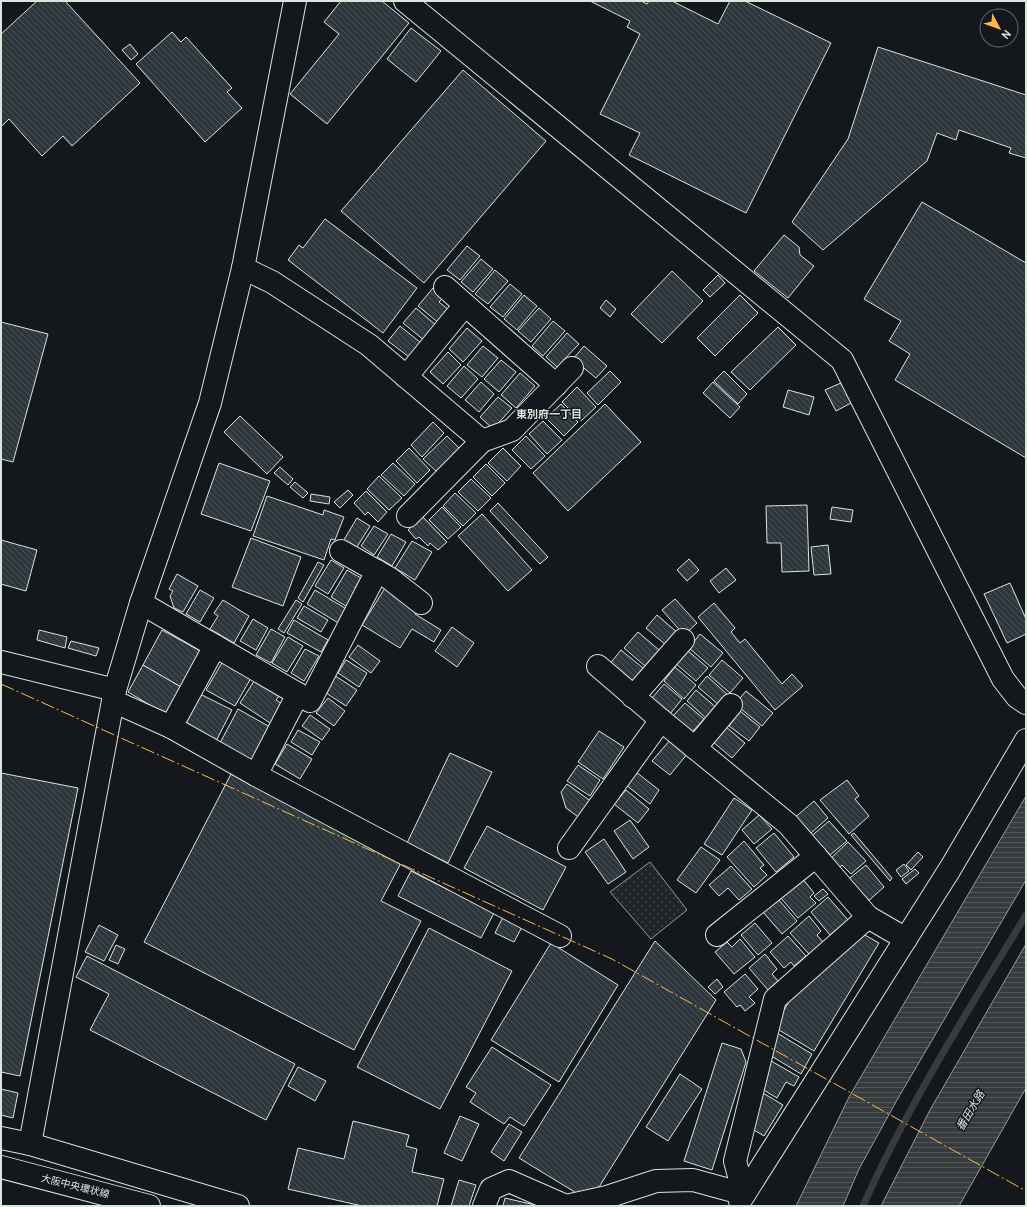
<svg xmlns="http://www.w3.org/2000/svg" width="1027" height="1207" font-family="Overpass,'Noto Sans JP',sans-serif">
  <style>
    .park { fill: url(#park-dots); stroke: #939e99 }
    .water { fill: url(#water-rules); stroke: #939e99 }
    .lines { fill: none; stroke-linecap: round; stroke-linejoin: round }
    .stream { stroke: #363b3e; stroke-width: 7 }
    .building { fill: url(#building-back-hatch); stroke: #d8e6dc }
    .minor-casing { stroke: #d8e6dc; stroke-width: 24 }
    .major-casing { stroke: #d8e6dc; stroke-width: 24 }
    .minor { stroke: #14181c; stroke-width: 22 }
    .major { stroke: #14181c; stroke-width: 22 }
    .power { stroke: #ffb74d; stroke-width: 1; stroke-dasharray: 14 3 2 3; stroke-linecap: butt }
    .labels { text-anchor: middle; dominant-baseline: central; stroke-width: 3; stroke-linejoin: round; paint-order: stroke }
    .street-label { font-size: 10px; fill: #d8e6dc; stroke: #14181c }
    .neighbourhood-label { font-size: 11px; font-weight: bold; fill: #d8e6dc; stroke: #14181c }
    .water-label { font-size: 11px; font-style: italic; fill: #d8e6dc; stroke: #14181c }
  </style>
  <defs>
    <pattern id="park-dots" width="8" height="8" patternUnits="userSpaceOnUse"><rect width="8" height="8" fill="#202428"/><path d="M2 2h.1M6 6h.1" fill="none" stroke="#404447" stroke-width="1.8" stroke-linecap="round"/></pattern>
    <pattern id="water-rules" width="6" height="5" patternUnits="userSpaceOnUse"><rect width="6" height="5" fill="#363b3e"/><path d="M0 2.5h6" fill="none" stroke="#525759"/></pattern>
    <pattern id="building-back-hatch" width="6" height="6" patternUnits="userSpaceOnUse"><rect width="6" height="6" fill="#2c363c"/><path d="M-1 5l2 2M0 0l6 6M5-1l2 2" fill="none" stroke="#4a5358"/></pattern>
  </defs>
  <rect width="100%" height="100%" fill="#14181c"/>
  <path class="park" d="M650 862 687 910 651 939 610 892Z"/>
  <g class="water">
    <path d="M1026 796V880L897 1100 859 1169 843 1206H796L849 1097Z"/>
    <path d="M1026 944V1088L959 1206H881L930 1110Z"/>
  </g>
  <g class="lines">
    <path class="stream" d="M863 1206C908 1105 969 1009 1026 915"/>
  </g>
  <g class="building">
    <path d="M37 1H65L140 83 72 146 63 136 42 156 9 119 1 127V34Z"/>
    <path d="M341 1H382L409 23 327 124 290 94 339 34 324 22Z"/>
    <path d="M590 1H641L647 4 649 1H672L718 24 730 1H745L831 43 746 213 629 155 640 133 600 114 640 34 627 27 630 21Z"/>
    <path d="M411 28 441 51 416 82 387 59Z"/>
    <path d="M172 32 181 42 186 37 232 88 227 92 242 108 205 142 136 64Z"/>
    <path d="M130 44 138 54 131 60 122 50Z"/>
    <path d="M878 47 1026 95V158L1009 153 1011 148 959 130 956 140 937 133 927 161 823 250 792 222 848 139Z"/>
    <path d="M463 70 546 141 424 283 341 211Z"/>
    <path d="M922 202 1026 263V458L895 380 910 354 889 341 901 321 864 299Z"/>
    <path d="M325 219 417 288 383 333 288 260 299 245 303 248Z"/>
    <path d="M784 235 799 247 800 255 814 266 788 298 754 271Z"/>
    <path d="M467 246 480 256 460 280 447 270Z"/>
    <path d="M481 259 493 269 473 292 461 282Z"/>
    <path d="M495 270 508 281 488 304 475 294Z"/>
    <path d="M672 271 703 301 662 343 631 314Z"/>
    <path d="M718 275 725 283 710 297 703 290Z"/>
    <path d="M510 284 522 294 503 317 490 307Z"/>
    <path d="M433 288 444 297 439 302 450 311 440 324 418 306Z"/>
    <path d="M524 295 537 306 517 330 504 319Z"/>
    <path d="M740 295 758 313 715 356 697 338Z"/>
    <path d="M606 300 616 309 610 317 600 308Z"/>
    <path d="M416 308 437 326 425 341 403 323Z"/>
    <path d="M539 308 551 319 531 342 518 331Z"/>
    <path d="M553 321 565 331 543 356 532 346Z"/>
    <path d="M1 322 48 334 13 462 1 459Z"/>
    <path d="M400 326 421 343 409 357 388 341Z"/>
    <path d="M778 327 796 345 750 390 731 372Z"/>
    <path d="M467 328 482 341 463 362 449 349Z"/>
    <path d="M567 333 579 344 557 367 546 357Z"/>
    <path d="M483 346 498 358 482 377 467 365Z"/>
    <path d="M584 346 607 366 596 378 573 359Z"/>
    <path d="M448 352 461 365 443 384 430 372Z"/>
    <path d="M501 360 516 372 499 392 484 379Z"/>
    <path d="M464 366 478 379 461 398 447 386Z"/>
    <path d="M610 371 621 382 598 405 587 393Z"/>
    <path d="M724 371 747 394 738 404 714 381Z"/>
    <path d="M520 373 535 386 516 408 501 395Z"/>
    <path d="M481 382 494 394 479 412 465 400Z"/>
    <path d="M713 382 740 407 730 418 703 393Z"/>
    <path d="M843 382 853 402 836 411 825 390Z"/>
    <path d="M577 387 596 407 581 421 562 402Z"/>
    <path d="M788 390 814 397 809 415 783 407Z"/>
    <path d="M498 397 512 408 493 429 480 417Z"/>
    <path d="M561 404 578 422 564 436 546 418Z"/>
    <path d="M605 404 641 442 568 511 533 473Z"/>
    <path d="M240 416 283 457 267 474 224 432Z"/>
    <path d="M543 421 562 440 547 454 529 434Z"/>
    <path d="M433 422 444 433 422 457 411 445Z"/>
    <path d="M447 436 460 449 437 472 423 459Z"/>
    <path d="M526 436 545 456 531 469 512 450Z"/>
    <path d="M409 448 430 470 417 483 396 461Z"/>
    <path d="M503 448 521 466 507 481 488 463Z"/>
    <path d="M219 463 270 481 251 531 201 514Z"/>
    <path d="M393 463 415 484 404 496 381 475Z"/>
    <path d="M486 464 505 483 492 496 473 477Z"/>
    <path d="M280 467 293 479 288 485 274 473Z"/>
    <path d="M379 476 402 498 389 510 367 489Z"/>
    <path d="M471 479 491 498 478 511 458 492Z"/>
    <path d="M295 482 308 493 303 498 290 487Z"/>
    <path d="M348 490 353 495 340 508 334 502Z"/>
    <path d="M366 491 387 512 378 522 368 512 365 515 354 503Z"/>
    <path d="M455 493 476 513 463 526 443 506Z"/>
    <path d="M311 494 330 497 329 504 310 501Z"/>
    <path d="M267 496 323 515 324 510 344 517 335 540 331 539 324 560 253 536Z"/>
    <path d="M498 503 548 557 540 564 490 511Z"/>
    <path d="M807 505 809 571 782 572 781 543H767L766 506Z"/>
    <path d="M442 507 461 527 448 539 429 520Z"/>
    <path d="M832 507 853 510 851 522 830 519Z"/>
    <path d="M482 514 532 570 508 591 458 536Z"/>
    <path d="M422 516 447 542 438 550 430 543 428 546 419 537 416 539 408 530Z"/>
    <path d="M357 518 370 526 355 550 342 543Z"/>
    <path d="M374 526 388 534 374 555 361 546Z"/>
    <path d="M391 534 406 542 392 566 377 557Z"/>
    <path d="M251 538 301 557 283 606 232 587Z"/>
    <path d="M1 540 37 550 26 591 1 584Z"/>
    <path d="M412 541 432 552 415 580 395 568Z"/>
    <path d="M828 545 831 574 814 575 811 547Z"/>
    <path d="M689 559 699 570 687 581 677 570Z"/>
    <path d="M331 560 344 568 328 594 315 586Z"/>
    <path d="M318 562 324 565 303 602 298 598Z"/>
    <path d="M726 568 736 580 719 593 710 581Z"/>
    <path d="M347 570 361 578 355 588 360 591 349 608 331 597Z"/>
    <path d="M177 574 198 586 183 612 174 608 170 596 173 591 169 589Z"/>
    <path d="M1010 583 1026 619V634L1007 643 984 594Z"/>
    <path d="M385 588 418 608 415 614 441 630 434 642 412 629 400 648 362 625Z"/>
    <path d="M200 590 214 598 200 622 186 614Z"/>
    <path d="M315 590 348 610 340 624 307 604Z"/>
    <path d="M675 599 697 623 684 635 662 610Z"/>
    <path d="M223 600 249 616 234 643 210 629 218 616 214 613Z"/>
    <path d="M296 600 302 604 284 633 278 629Z"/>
    <path d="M714 603 735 628 731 632 740 643 745 639 782 684 792 674 803 686 775 710 698 617Z"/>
    <path d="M304 606 328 620 321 632 297 618Z"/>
    <path d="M657 615 678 633 667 646 646 628Z"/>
    <path d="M253 619 268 628 256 650 240 641Z"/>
    <path d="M294 620 328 640 321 652 287 633Z"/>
    <path d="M452 627 474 643 457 667 435 651Z"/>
    <path d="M271 629 285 637 271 663 256 655Z"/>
    <path d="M39 630 67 637 65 648 37 640Z"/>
    <path d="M162 630 202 652 181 687 143 665Z"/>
    <path d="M638 632 659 650 645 666 624 648Z"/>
    <path d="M700 634 723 653 711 667 689 648Z"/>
    <path d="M288 637 303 646 287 672 272 663Z"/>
    <path d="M71 641 99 648 96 656 68 648Z"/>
    <path d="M358 645 380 661 371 673 349 657Z"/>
    <path d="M305 649 319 656 304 681 291 673Z"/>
    <path d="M621 650 643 668 631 683 609 665Z"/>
    <path d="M687 650 708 668 696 681 675 663Z"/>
    <path d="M346 660 367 673 359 687 338 673Z"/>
    <path d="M722 660 743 678 730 693 709 675Z"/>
    <path d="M223 661 251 678 235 706 206 690Z"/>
    <path d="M143 665 181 687 165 714 128 692Z"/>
    <path d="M675 667 696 685 684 699 664 681Z"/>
    <path d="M334 675 357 690 346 706 323 691Z"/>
    <path d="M707 676 728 695 719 705 698 687Z"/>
    <path d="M256 678 281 694 276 700 285 706 273 725 240 703Z"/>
    <path d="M664 684 682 699 670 714 652 698Z"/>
    <path d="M696 690 718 709 708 720 687 701Z"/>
    <path d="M746 691 773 713 762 726 735 704Z"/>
    <path d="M200 694 232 710 214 745 183 729Z"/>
    <path d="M328 698 345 711 334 726 316 713Z"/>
    <path d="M685 703 704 719 692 732 673 716Z"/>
    <path d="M238 709 270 727 252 760 220 743Z"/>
    <path d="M740 711 760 727 749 741 729 726Z"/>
    <path d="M310 715 330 729 322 740 302 726Z"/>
    <path d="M725 726 745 743 732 758 712 741Z"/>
    <path d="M298 730 320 742 312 755 291 742Z"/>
    <path d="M599 731 624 747 603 779 578 762Z"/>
    <path d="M671 739 688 753 670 775 652 761Z"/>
    <path d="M287 744 312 759 300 779 275 764Z"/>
    <path d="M450 753 492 772 448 863 407 843Z"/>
    <path d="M578 765 600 780 590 796 567 781Z"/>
    <path d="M636 772 659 790 650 804 626 785Z"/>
    <path d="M1 773 78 788 20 1076 1 1072Z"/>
    <path d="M231 774 402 861 381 901 421 921 354 1050 144 942Z"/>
    <path d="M847 780 859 796 855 799 869 816 849 834 820 800Z"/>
    <path d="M567 784 592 802 581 819 566 808 561 792Z"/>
    <path d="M626 790 649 809 638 823 614 804Z"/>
    <path d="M734 798 752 810 722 855 704 844Z"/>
    <path d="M814 801 828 818 811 833 804 825 800 829 792 820Z"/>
    <path d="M759 815 772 829 754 844 742 830Z"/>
    <path d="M630 820 649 847 633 859 614 831Z"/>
    <path d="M829 821 847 841 830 855 822 846 818 850 808 839Z"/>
    <path d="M487 826 566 867 543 910 464 868Z"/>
    <path d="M774 833 794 857 776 872 756 848Z"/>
    <path d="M854 833 892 878 890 881 851 835Z"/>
    <path d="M604 839 626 872 608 884 585 852Z"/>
    <path d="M744 841 764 865 760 868 767 875 754 887 727 857Z"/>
    <path d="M848 842 866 861 851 874 842 865 837 871 828 861Z"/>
    <path d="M701 847 720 860 696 893 677 880Z"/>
    <path d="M918 852 923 857 911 870 906 865Z"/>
    <path d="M904 864 909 871 901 877 896 870Z"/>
    <path d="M866 865 884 887 865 904 846 881Z"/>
    <path d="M731 866 752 889 739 900 728 888 719 896 709 885Z"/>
    <path d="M915 869 919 873 906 884 902 879Z"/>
    <path d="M411 871 494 913 481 938 398 896Z"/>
    <path d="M802 878 814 893 810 897 816 903 798 918 780 897Z"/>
    <path d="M823 889 828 894 819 901 814 896Z"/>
    <path d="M828 897 848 920 830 935 811 912Z"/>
    <path d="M778 899 797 921 782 934 763 912Z"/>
    <path d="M809 916 821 931 817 935 823 942 809 954 790 933Z"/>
    <path d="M503 917 522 927 514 942 495 933Z"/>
    <path d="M755 923 772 943 758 955 741 935Z"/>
    <path d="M99 925 118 935 104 961 85 952Z"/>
    <path d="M429 928 512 971 440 1109 357 1067Z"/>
    <path d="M863 934 879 943 814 1051 774 1027 796 990Z"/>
    <path d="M788 936 806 956 794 966 791 962 784 968 770 952Z"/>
    <path d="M740 939 755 957 734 974 715 952 727 942 732 947Z"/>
    <path d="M655 941 716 1000 599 1187 578 1194 519 1158Z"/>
    <path d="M551 943 618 985 559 1082 491 1040Z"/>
    <path d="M116 945 125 949 118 964 109 960Z"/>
    <path d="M765 954 777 969 772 974 778 981 768 990 749 968Z"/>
    <path d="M87 956 295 1064 266 1120 90 1030 109 994 76 977Z"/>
    <path d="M745 974 758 989 749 997 755 1003 745 1011 740 1005 737 1007 724 992Z"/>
    <path d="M717 979 723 987 715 994 708 987Z"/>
    <path d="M772 1030 812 1054 801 1074 768 1054Z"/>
    <path d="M722 1043 741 1049 746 1062 712 1170 684 1161Z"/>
    <path d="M492 1047 551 1085 524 1126 510 1117 504 1124 470 1102 476 1093 466 1087Z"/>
    <path d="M766 1058 799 1077 794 1086 786 1082 777 1098 757 1086Z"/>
    <path d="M298 1067 326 1081 315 1101 288 1086Z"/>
    <path d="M680 1074 702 1089 668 1141 646 1127Z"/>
    <path d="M1 1089 18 1093 13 1118 1 1115Z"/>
    <path d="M758 1090 783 1105 764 1136 749 1127Z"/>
    <path d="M460 1116 479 1124 462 1161 444 1153Z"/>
    <path d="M353 1121 409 1135 406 1146 417 1149 412 1172 444 1179 437 1206H362L288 1189 298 1148 344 1159Z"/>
    <path d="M509 1124 522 1132 504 1161 491 1152Z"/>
    <path d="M459 1180 476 1185 469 1206H451Z"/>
    <path d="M505 1198 539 1206H503Z"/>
  </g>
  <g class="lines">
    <g class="minor-casing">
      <g id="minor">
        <path d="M405 1 842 360 1003 679 1017 697 1026 703"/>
        <path d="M243 268 272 282 369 345 482 441"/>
        <path d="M445 287 556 385"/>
        <path d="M406 377 465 305"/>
        <path d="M408 516 482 441 512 430 572 368"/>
        <path d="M341 551 389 578 421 603"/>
        <path d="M141 603 310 701 377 571"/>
        <path d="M1 662 115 690"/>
        <path d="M598 666 661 720 788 824 868 917 906 939"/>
        <path d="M633 697 683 640"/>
        <path d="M113 701 171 727 256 775 560 936"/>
        <path d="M171 727 215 646"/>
        <path d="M695 748 731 705"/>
        <path d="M256 775 298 694"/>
        <path d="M569 848 661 720"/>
        <path d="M717 935 816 856"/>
        <path d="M30 1144 115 690 141 603 210 403 243 268 295 1"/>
        <path d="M740 1201 950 869 1026 740"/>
        <path d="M484 1206 491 1189 509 1181 566 1206 607 1197 656 1181 693 1180 744 1194 735 1161 775 999 868 917"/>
      </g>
    </g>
    <g class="major-casing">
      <g id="major">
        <path d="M1 1138 30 1144 238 1206"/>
        <path d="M1 1167 149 1206"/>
      </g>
    </g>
    <use href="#minor" class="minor"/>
    <use href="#major" class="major"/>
    <path class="power" d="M1 684 612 959 1026 1191"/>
  </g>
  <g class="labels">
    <g class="street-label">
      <text transform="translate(75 1187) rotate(14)">大阪中央環状線</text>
    </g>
    <g class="neighbourhood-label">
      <text x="549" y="415">東別府一丁目</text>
    </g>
    <g class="water-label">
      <text transform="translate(971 1111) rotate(-59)">番田水路</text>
    </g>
  </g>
  <rect width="1027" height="1207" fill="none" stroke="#d8e6dc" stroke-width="4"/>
  <g transform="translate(999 28) rotate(131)"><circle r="19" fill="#14181c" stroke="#626a69"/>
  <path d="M0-3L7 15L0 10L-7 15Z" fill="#ffb74d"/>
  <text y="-6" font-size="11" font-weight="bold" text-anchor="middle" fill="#d8e6dc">N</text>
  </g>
</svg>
